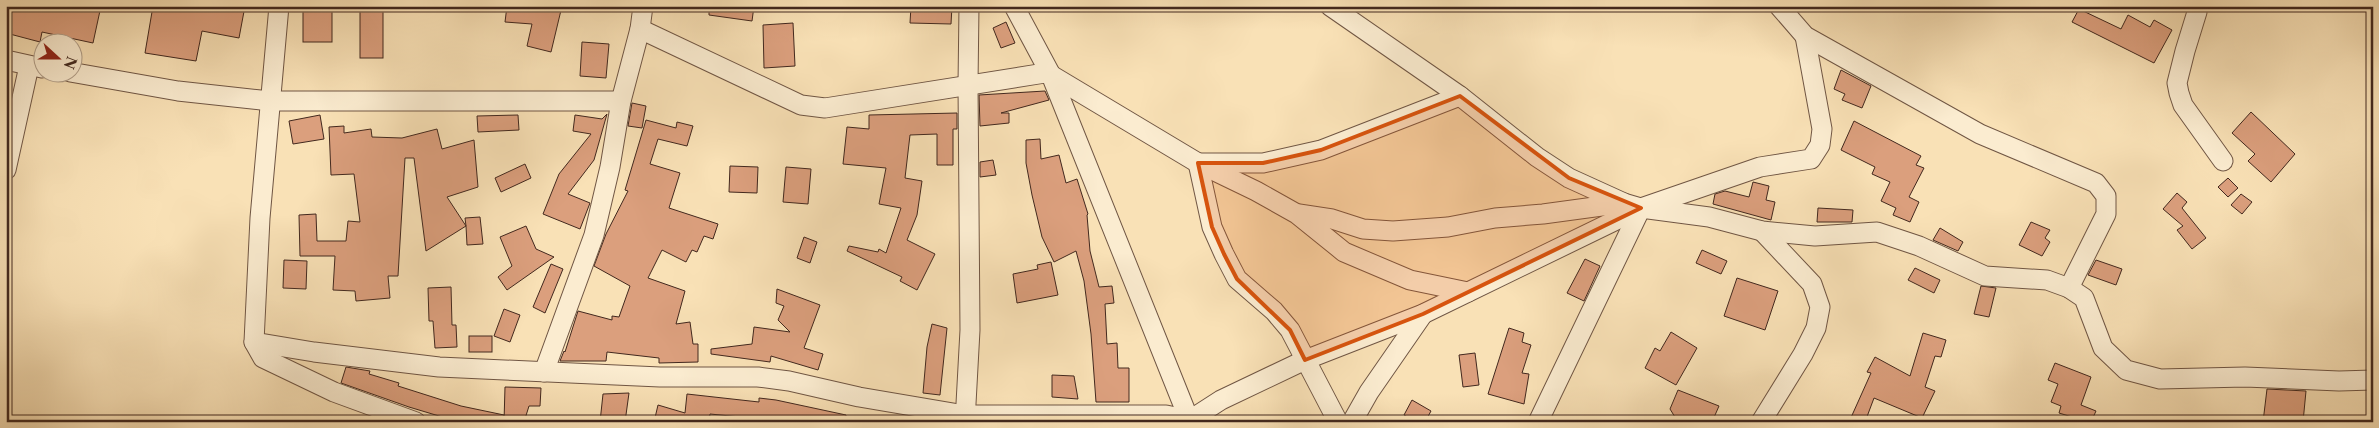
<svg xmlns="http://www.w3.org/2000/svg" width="2379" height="428" font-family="'Libre Caslon Text',serif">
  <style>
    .building { fill: #db9f7d; stroke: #42281e }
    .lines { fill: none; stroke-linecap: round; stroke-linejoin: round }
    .street-casing { stroke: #705644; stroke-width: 21 }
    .street { stroke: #fbecd0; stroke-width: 19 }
    .marked { fill: #d7540e; fill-opacity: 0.2; stroke: #d7540e; stroke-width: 4; stroke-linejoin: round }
  </style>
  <rect width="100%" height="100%" fill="#f9e1b6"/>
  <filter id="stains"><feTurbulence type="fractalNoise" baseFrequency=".004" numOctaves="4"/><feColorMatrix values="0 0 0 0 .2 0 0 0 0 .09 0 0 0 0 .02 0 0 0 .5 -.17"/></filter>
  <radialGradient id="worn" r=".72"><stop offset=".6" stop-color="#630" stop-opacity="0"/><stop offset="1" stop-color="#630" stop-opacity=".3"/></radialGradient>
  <g class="building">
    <path d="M6 6H101L93 43 42 32 40 42 6 33Z"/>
    <path d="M153 6H245L239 38 202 31 196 61 145 53Z"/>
    <rect x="303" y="6" width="29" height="36"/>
    <rect x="360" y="6" width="23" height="52"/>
    <path d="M507 6H562L551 52 527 46 532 24 505 22Z"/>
    <path d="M709 6H754L752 21 709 15Z"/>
    <path d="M911 6H952L951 24 910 23Z"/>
    <path d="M2079 9 2121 29 2128 15 2150 27 2154 20 2172 30 2154 63 2072 22Z"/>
    <path d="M1006 22 1015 43 1001 48 993 28Z"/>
    <path d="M793 23 795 66 764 68 763 25Z"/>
    <path d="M582 42 609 44 606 78 580 76Z"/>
    <path d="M1841 70 1871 86 1862 108 1842 100 1845 94 1834 89Z"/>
    <path d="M1045 91 1049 100 1001 113H1009V123L980 126 979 95Z"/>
    <path d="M632 103 646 106 642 128 628 126Z"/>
    <path d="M2251 112 2295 154 2271 182 2248 161 2255 154 2232 133Z"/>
    <path d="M957 113V129H953V165H937V134L910 135 905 178 922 181 917 215 907 240 935 254 917 290 900 281 902 277 847 251 849 246 878 252 879 249 886 253 901 208 879 204 886 168 843 164 847 127 869 129V115Z"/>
    <path d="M607 114 594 160 568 194 590 203 580 229 543 214 559 174 591 134 573 131 575 115 602 119Z"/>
    <path d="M320 115 324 139 293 144 289 121Z"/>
    <path d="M518 115 519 130 478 132 477 116Z"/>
    <path d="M646 120 676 128 677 122 693 126 687 146 658 139 650 164 680 173 669 208 718 224 713 239 704 236 697 252 692 250 686 262 662 250 648 278 685 291 676 324 690 322 693 344H698V362L659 363V358L607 352 606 361H560L564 351 565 352 578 311 612 320V316L619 317 630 286 594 266 606 234 628 191 625 190Z"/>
    <path d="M1854 121 1921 156 1916 165 1924 168 1909 197 1919 202 1910 222 1893 215 1896 208 1881 201 1890 182 1872 174 1875 167 1841 150Z"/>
    <path d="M344 126V133L371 129 372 137 402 138 437 129 442 149 474 140 478 187 447 197 466 226 465 218 480 217 483 244 467 245 466 226 426 251 414 158H405L398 276H388L390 298 356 301 355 291 333 290 335 256H300L299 215 316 214 317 241H346L348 221 360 222 354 174 331 175 329 127Z"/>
    <path d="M1040 139 1041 159 1059 155 1066 183 1077 179 1088 214 1087 215 1090 251 1099 287 1112 286 1114 303 1105 304 1107 344 1117 343 1118 368H1129V402H1096L1091 334 1084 281 1076 251 1054 262 1042 237 1032 195 1026 163V140Z"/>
    <path d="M993 160 996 175 980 177V162Z"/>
    <path d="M525 164 531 178 501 192 495 178Z"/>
    <path d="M730 166 758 167 757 193 729 192Z"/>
    <path d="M786 167 811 169 808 204 783 202Z"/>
    <path d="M2228 178 2238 188 2228 197 2218 187Z"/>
    <path d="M1753 182 1769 186 1766 200 1775 202 1771 220 1713 204 1715 194 1725 191 1749 197Z"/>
    <path d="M2177 193 2187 202 2182 208 2206 238 2192 249 2177 230 2183 226 2163 209Z"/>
    <path d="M2241 194 2252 202 2242 214 2231 205Z"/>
    <path d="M1818 208 1853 210 1852 222H1817Z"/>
    <path d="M2031 222 2050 230 2045 238 2050 242 2042 256 2019 245Z"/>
    <path d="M526 226 536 249 554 257 507 290 498 277 512 266 500 237Z"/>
    <path d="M1940 228 1963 242 1958 251 1933 240Z"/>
    <path d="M804 237 817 242 810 263 797 258Z"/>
    <path d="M1702 250 1727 261 1721 274 1696 263Z"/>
    <path d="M1585 259 1600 266 1584 301 1567 293Z"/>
    <path d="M284 260 307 261 306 289 283 288Z"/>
    <path d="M2096 260 2122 269 2116 285 2088 275Z"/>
    <path d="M1051 262 1058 295 1017 303 1013 274 1038 269 1037 265Z"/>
    <path d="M551 264 563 269 545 313 533 307Z"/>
    <path d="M1915 268 1940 280 1934 293 1908 280Z"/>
    <path d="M1737 278 1778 291 1765 330 1724 316Z"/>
    <path d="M1981 286 1996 288 1989 317 1974 314Z"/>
    <path d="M451 287 452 325H456L457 347 435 348 433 321H429L428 288Z"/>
    <path d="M777 289 820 305 804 348 823 354 818 370 771 356 770 362 711 354V349L752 344 754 327 790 332 778 320 784 306 776 303Z"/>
    <path d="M504 309 520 315 510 342 494 336Z"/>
    <path d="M932 324 947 328 940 395 923 393 927 347Z"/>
    <path d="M1509 328 1524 333 1522 342 1531 345 1522 373 1529 374 1524 404 1488 394Z"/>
    <path d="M1671 332 1697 348 1676 385 1645 368 1655 348 1660 351Z"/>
    <path d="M1923 333 1946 340 1941 357 1935 356 1925 387 1935 391 1922 418 1874 398 1865 422H1849L1871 373 1867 372 1875 357 1910 376Z"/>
    <rect x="469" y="336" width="23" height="16"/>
    <path d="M1475 353 1479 385 1463 387 1459 355Z"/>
    <path d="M2055 363 2091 377 2081 405 2096 411 2091 422H2070L2072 417 2059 413 2061 406 2051 402 2058 384 2048 380Z"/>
    <path d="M346 367 370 371 369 374 399 383 398 386 461 406 504 415 503 422H459L409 407 341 383Z"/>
    <path d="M1052 375 1074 376 1078 399 1052 397Z"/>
    <path d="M505 387 541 388 540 406H529L524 422H504Z"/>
    <path d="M2267 389 2306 391 2303 422H2263Z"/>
    <path d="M1678 390 1719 406 1712 422H1678L1670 409Z"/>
    <path d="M629 393 625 422H600L603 394Z"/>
    <path d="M687 394 759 402V398L776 400 846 415V422H791L710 414 709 422H654L658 405 685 413Z"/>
    <path d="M1412 400 1431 411 1425 422H1416L1404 415Z"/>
  </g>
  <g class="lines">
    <g class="street-casing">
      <g id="street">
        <path d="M279 6 260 218 254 342 263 358 334 392 416 422"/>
        <path d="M1014 6 1051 75 1190 422"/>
        <path d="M1330 6 1460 96 1537 157 1569 178 1624 203 1641 208 1709 217 1762 231 1815 236 1877 232 1919 246 1985 276 2047 280 2069 288 2084 298 2103 348 2126 370 2160 379 2245 377 2339 381 2373 380"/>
        <path d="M1779 6 1805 36 1980 134 2096 183 2106 196V214L2069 288"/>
        <path d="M2195 6 2197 12 2185 51 2177 83 2179 93 2183 105 2223 161"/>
        <path d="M640 29 801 105 825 108 1045 73 1051 75 1198 163 1256 191 1297 214 1344 252 1410 280 1468 292"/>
        <path d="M6 60 42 68"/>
        <path d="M70 72 178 91 270 101H621"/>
        <path d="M6 170 29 66"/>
        <path d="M1299 214 1332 219 1363 229 1393 231 1448 227 1495 218 1543 214 1624 203"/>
        <path d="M254 342 314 352 439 367 660 377H758L789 381 859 397 965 415H1166L1190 420 1221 400 1305 360 1423 314 1641 208 1760 167 1811 159 1820 145 1822 129 1805 36"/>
        <path d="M544 372 594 235 610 167 621 101 640 29 643 6"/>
        <path d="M965 422 970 330 968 85 969 6"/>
        <path d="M1338 422 1290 330 1274 311 1237 279 1224 254 1212 227 1198 163H1263L1321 150 1460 96"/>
        <path d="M1352 422 1369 392 1423 314"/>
        <path d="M1538 422 1641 208"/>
        <path d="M1761 422 1803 354 1816 328 1820 307 1812 284 1762 231"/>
      </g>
    </g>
    <use href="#street" class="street"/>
  </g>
  <path class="marked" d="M1460 96 1569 178 1641 208 1423 314 1305 360 1290 330 1237 279 1224 254 1212 227 1198 163H1263L1321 150Z"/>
  <rect width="2379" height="428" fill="none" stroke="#f9e1b6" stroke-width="25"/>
  <rect x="8" y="8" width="2364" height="413" fill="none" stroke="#42281e" stroke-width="2.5"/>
  <rect x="12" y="12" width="2354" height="403" fill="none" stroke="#42281e"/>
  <g transform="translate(58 58) rotate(111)"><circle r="24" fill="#fbecd0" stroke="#b19e89"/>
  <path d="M0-4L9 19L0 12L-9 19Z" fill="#8f2418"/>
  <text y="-8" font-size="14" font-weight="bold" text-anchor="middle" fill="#42281e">N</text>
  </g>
  <rect width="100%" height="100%" filter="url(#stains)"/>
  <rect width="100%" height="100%" fill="url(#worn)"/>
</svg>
